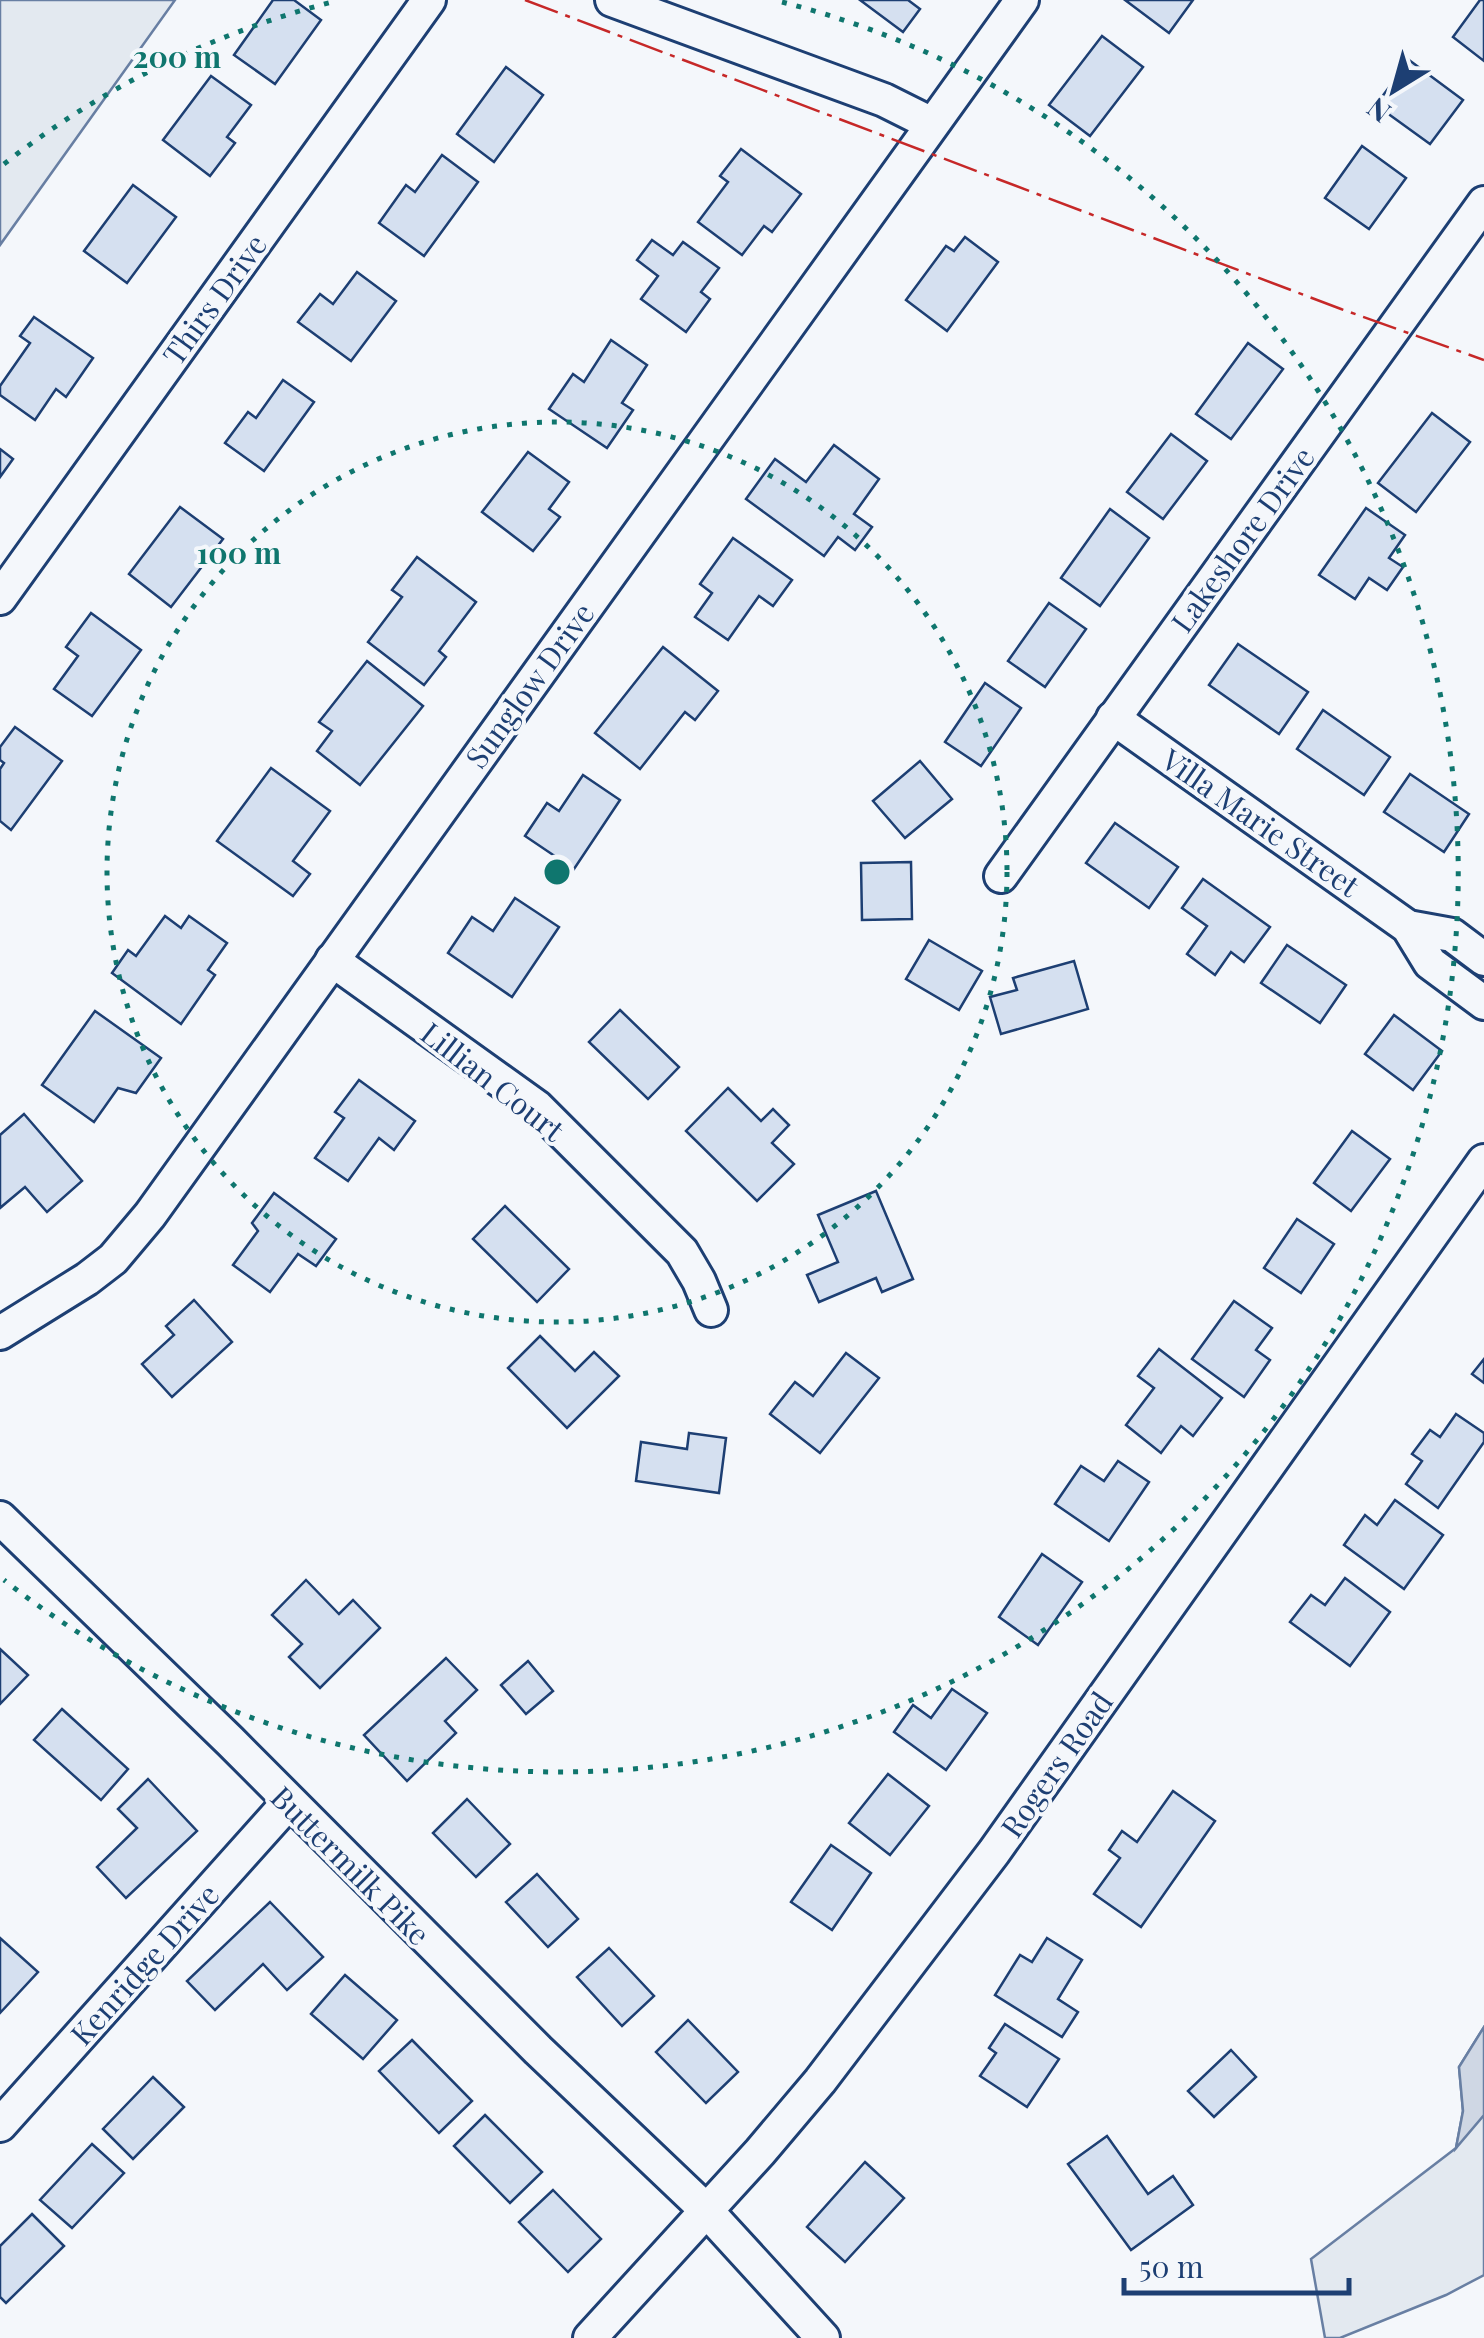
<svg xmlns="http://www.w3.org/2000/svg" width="1484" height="2338" font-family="'Playfair Display',serif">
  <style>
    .green { fill: #e3e9f0; stroke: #687fa3; stroke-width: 2.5 }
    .water { fill: #cfd7e4; stroke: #687fa3; stroke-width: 2.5 }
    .building { fill: #d5e0f0; stroke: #1d3f73; stroke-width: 2.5 }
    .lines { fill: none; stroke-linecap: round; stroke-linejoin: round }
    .minor-casing { stroke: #1d3f73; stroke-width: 38 }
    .minor { stroke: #f4f7fb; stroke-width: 32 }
    .power { stroke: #c62828; stroke-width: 2.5; stroke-dasharray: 35 8 5 8; stroke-linecap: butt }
    .ring { fill: none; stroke: #0f766e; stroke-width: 5; stroke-dasharray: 5 10 }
    .labels { text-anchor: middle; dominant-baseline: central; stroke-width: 8; stroke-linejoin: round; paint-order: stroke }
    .street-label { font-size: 30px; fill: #1d3f73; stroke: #f4f7fb }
    .centre { fill: #0f766e; stroke: #f4f7fb; stroke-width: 5 }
    .ring-label { font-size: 30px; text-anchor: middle; font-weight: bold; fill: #0f766e; stroke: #f4f7fb; stroke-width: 8; stroke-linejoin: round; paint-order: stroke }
  </style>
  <rect width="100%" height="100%" fill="#f4f7fb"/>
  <g class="green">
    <path d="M0 0H175L0 245Z"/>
    <path d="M1484 2027V2275L1446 2295 1340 2338H1325L1311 2259 1456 2148 1463 2111 1459 2067Z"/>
  </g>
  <path class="water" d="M1484 2027V2115L1456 2148 1463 2111 1459 2067Z"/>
  <g class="building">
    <path d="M273 0H294L321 20 275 84 234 55Z"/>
    <path d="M860 0H908L920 9 903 32Z"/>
    <path d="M1125 0H1193L1169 33Z"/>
    <path d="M1480 0H1484V61L1453 37Z"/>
    <path d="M1102 36 1143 67 1090 136 1049 105Z"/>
    <path d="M1409 60 1463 100 1430 144 1376 105Z"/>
    <path d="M506 67 543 95 494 162 457 134Z"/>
    <path d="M211 76 251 105 227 137 235 143 210 176 163 140Z"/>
    <path d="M1362 146 1406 178 1369 229 1325 198Z"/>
    <path d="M741 149 801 194 772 232 764 226 742 255 698 222 728 182 720 176Z"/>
    <path d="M442 155 478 182 424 256 379 223 406 185 415 192Z"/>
    <path d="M133 185 176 217 127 283 84 251Z"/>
    <path d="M965 237 998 262 947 331 906 300 946 246 954 251Z"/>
    <path d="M652 240 673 255 683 242 719 268 701 292 710 299 686 332 641 299 658 276 637 260Z"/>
    <path d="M357 272 396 301 351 361 298 322 320 294 333 304Z"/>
    <path d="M34 317 93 358 66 397 56 389 35 420 0 395V386L30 343 20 336Z"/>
    <path d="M611 340 647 365 622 403 633 410 607 448 549 409 573 374 584 382Z"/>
    <path d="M1248 343 1283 369 1231 439 1196 414Z"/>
    <path d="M283 380 314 402 264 471 225 443 248 412 256 418Z"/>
    <path d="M1432 413 1470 442 1416 512 1378 483Z"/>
    <path d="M1171 434 1207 461 1163 519 1127 492Z"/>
    <path d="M834 445 879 479 854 514 872 527 855 550 838 537 824 556 746 499 775 459 806 482Z"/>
    <path d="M0 449 13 459 0 477Z"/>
    <path d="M528 452 569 482 549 509 560 517 533 551 482 512Z"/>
    <path d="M180 507 223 539 171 607 129 574Z"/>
    <path d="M1366 508 1405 535 1389 558 1403 567 1387 590 1369 578 1355 599 1319 575Z"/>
    <path d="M1110 509 1149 538 1100 606 1061 578Z"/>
    <path d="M733 538 792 580 773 606 759 596 728 640 695 617 712 593 700 584Z"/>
    <path d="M417 557 476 602 439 651 446 657 424 685 368 642 402 597 392 590Z"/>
    <path d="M1049 603 1086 629 1045 687 1008 661Z"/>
    <path d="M91 613 141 650 92 716 54 689 78 656 66 647Z"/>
    <path d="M1238 644 1308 692 1279 734 1209 685Z"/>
    <path d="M663 647 718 691 695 720 685 712 640 769 595 733Z"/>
    <path d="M367 661 423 706 360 785 317 751 332 731 319 722Z"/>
    <path d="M985 683 1021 708 981 766 945 742Z"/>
    <path d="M1323 710 1390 757 1364 795 1297 749Z"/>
    <path d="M15 727 62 761 11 830 0 821V769L4 763 0 760V747Z"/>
    <path d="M920 761 952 799 905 838 873 801Z"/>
    <path d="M271 768 330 811 293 861 310 874 293 896 217 841Z"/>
    <path d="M1410 774 1469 814 1444 852 1384 812Z"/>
    <path d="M583 775 620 800 574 869 525 836 547 803 559 811Z"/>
    <path d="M1115 823 1178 867 1149 908 1086 863Z"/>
    <path d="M911 862 912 919 862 920 861 863Z"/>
    <path d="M1203 879 1270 927 1244 962 1231 952 1215 975 1187 954 1207 926 1182 908Z"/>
    <path d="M515 898 559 927 512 997 448 953 472 917 493 931Z"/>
    <path d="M165 916 181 928 189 916 227 943 208 970 215 975 181 1024 112 973 128 950 136 956Z"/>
    <path d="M929 940 982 971 959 1010 906 979Z"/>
    <path d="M1287 945 1346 985 1320 1023 1261 983Z"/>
    <path d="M1074 961 1088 1009 1001 1034 990 997 1017 990 1013 978Z"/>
    <path d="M620 1010 679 1067 648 1099 589 1042Z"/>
    <path d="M95 1011 161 1058 136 1093 118 1088 94 1122 42 1085Z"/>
    <path d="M1394 1015 1442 1051 1413 1090 1365 1054Z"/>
    <path d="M359 1080 415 1121 394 1150 379 1138 348 1181 315 1158 344 1118 335 1112Z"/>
    <path d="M728 1088 761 1121 773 1109 789 1125 772 1143 794 1164 757 1201 686 1131Z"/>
    <path d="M24 1114 82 1181 47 1212 25 1187 0 1208V1135Z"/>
    <path d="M1352 1131 1390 1159 1351 1211 1314 1183Z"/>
    <path d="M876 1191 913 1279 882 1292 876 1278 819 1302 807 1275 838 1262 818 1215Z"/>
    <path d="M274 1193 336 1239 316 1266 298 1254 270 1292 233 1265 258 1231 252 1223Z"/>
    <path d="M505 1206 569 1269 537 1302 473 1239Z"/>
    <path d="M1297 1219 1334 1244 1301 1293 1264 1268Z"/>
    <path d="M194 1300 232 1342 172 1397 142 1364 174 1335 166 1326Z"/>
    <path d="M1234 1301 1272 1328 1256 1350 1270 1360 1244 1397 1192 1359Z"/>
    <path d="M540 1336 575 1371 594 1352 619 1376 567 1428 508 1368Z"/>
    <path d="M1159 1349 1222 1398 1193 1436 1181 1426 1161 1453 1126 1425 1154 1388 1138 1376Z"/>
    <path d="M846 1353 879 1378 820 1453 770 1414 795 1382 813 1396Z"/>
    <path d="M1484 1359V1383L1472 1374Z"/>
    <path d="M1456 1414 1484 1433V1442L1438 1508 1406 1484 1422 1461 1412 1454 1430 1430 1440 1437Z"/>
    <path d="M689 1433 726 1438 719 1493 636 1481 641 1442 687 1449Z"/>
    <path d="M1118 1461 1149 1482 1109 1541 1055 1504 1081 1466 1104 1481Z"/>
    <path d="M1395 1500 1443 1535 1404 1589 1344 1545 1365 1515 1377 1525Z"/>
    <path d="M1042 1554 1082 1582 1038 1645 999 1617Z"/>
    <path d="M1345 1578 1390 1612 1350 1666 1290 1622 1311 1595 1325 1605Z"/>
    <path d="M306 1580 339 1614 353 1600 380 1628 320 1688 289 1657 302 1644 272 1615Z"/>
    <path d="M0 1649 28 1675 0 1704Z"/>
    <path d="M446 1658 477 1690 445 1721 456 1733 407 1781 364 1735Z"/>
    <path d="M528 1661 553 1691 526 1714 501 1685Z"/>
    <path d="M952 1689 987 1713 946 1770 894 1732 913 1705 931 1718Z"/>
    <path d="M62 1709 128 1769 101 1800 34 1740Z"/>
    <path d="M888 1774 929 1806 890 1855 849 1823Z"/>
    <path d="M148 1779 197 1831 126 1898 97 1867 137 1828 118 1809Z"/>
    <path d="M1173 1791 1215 1821 1141 1927 1094 1894 1120 1858 1109 1850 1122 1831 1137 1842Z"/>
    <path d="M467 1799 510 1844 476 1877 433 1833Z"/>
    <path d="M831 1845 871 1873 832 1930 791 1902Z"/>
    <path d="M537 1874 578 1919 548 1947 506 1902Z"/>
    <path d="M270 1902 323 1957 287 1990 263 1964 215 2010 187 1981Z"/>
    <path d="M0 1938 38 1972 0 2013Z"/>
    <path d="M1047 1938 1082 1960 1058 1999 1078 2012 1062 2037 995 1995 1020 1955 1032 1962Z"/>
    <path d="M609 1948 654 1996 622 2026 577 1977Z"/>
    <path d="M345 1975 397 2020 363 2059 311 2014Z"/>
    <path d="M688 2020 738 2072 706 2103 656 2052Z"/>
    <path d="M1005 2024 1059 2059 1027 2107 980 2076 996 2053 989 2048Z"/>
    <path d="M412 2040 472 2101 439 2133 379 2071Z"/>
    <path d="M1231 2050 1256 2077 1214 2117 1188 2091Z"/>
    <path d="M153 2077 184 2107 133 2159 103 2129Z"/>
    <path d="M485 2115 542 2172 510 2203 454 2146Z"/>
    <path d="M1107 2136 1148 2194 1173 2176 1193 2205 1131 2250 1068 2164Z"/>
    <path d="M92 2144 124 2173 72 2228 40 2200Z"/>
    <path d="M865 2162 904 2198 845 2262 807 2227Z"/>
    <path d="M553 2190 601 2239 568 2272 519 2222Z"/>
    <path d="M32 2214 64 2246 6 2303 0 2297V2246Z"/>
  </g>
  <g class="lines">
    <g class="minor-casing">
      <g id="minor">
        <path d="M612 0 884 100 932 124"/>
        <path d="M0 598 429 0"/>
        <path d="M1113 718 1408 927 1430 963 1484 1003"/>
        <path d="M1001 876 1484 203"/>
        <path d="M1408 927 1452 935 1484 959"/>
        <path d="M332 960 537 1107 682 1252 699 1281 711 1310"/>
        <path d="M0 1333 87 1279 113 1259 150 1215 1022 0"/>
        <path d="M0 1518 230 1741 538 2050 705 2209 823 2338"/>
        <path d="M0 2125 288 1803"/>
        <path d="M590 2338 760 2152 820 2081 994 1852 1484 1161"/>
      </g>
    </g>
    <use href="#minor" class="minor"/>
    <path class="power" d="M525 0 1341 309 1484 360"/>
  </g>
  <g class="ring">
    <circle cx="557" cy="872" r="450"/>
    <path d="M4 164A899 899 0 0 1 332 2M782 2A899 899 0 1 1 4 1580"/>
  </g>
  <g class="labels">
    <g class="street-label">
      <text transform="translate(214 299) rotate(-54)">Thirs Drive</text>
      <text transform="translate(1242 539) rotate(-54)">Lakeshore Drive</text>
      <text transform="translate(529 685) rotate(-54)">Sunglow Drive</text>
      <text transform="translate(1261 822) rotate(35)">Villa Marie Street</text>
      <text transform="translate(493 1081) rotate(38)">Lillian Court</text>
      <text transform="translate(1056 1764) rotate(-55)">Rogers Road</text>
      <text transform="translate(351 1865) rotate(45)">Buttermilk Pike</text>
      <text transform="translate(144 1964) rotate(-48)">Kenridge Drive</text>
    </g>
  </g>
  <circle cx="557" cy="872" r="15" class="centre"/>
  <g class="ring-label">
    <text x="177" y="68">200 m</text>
    <text x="239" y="564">100 m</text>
  </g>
  <g transform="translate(1394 90) rotate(217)" stroke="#f4f7fb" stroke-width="8" paint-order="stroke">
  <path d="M0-8L18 38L0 25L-18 38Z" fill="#1d3f73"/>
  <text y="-15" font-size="28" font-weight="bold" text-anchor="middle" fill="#1d3f73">N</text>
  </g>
  <path d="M1124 2278v15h225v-15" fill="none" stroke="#1d3f73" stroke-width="5"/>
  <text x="1139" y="2278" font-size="30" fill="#1d3f73" stroke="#f4f7fb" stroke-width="8" paint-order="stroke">50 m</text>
</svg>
